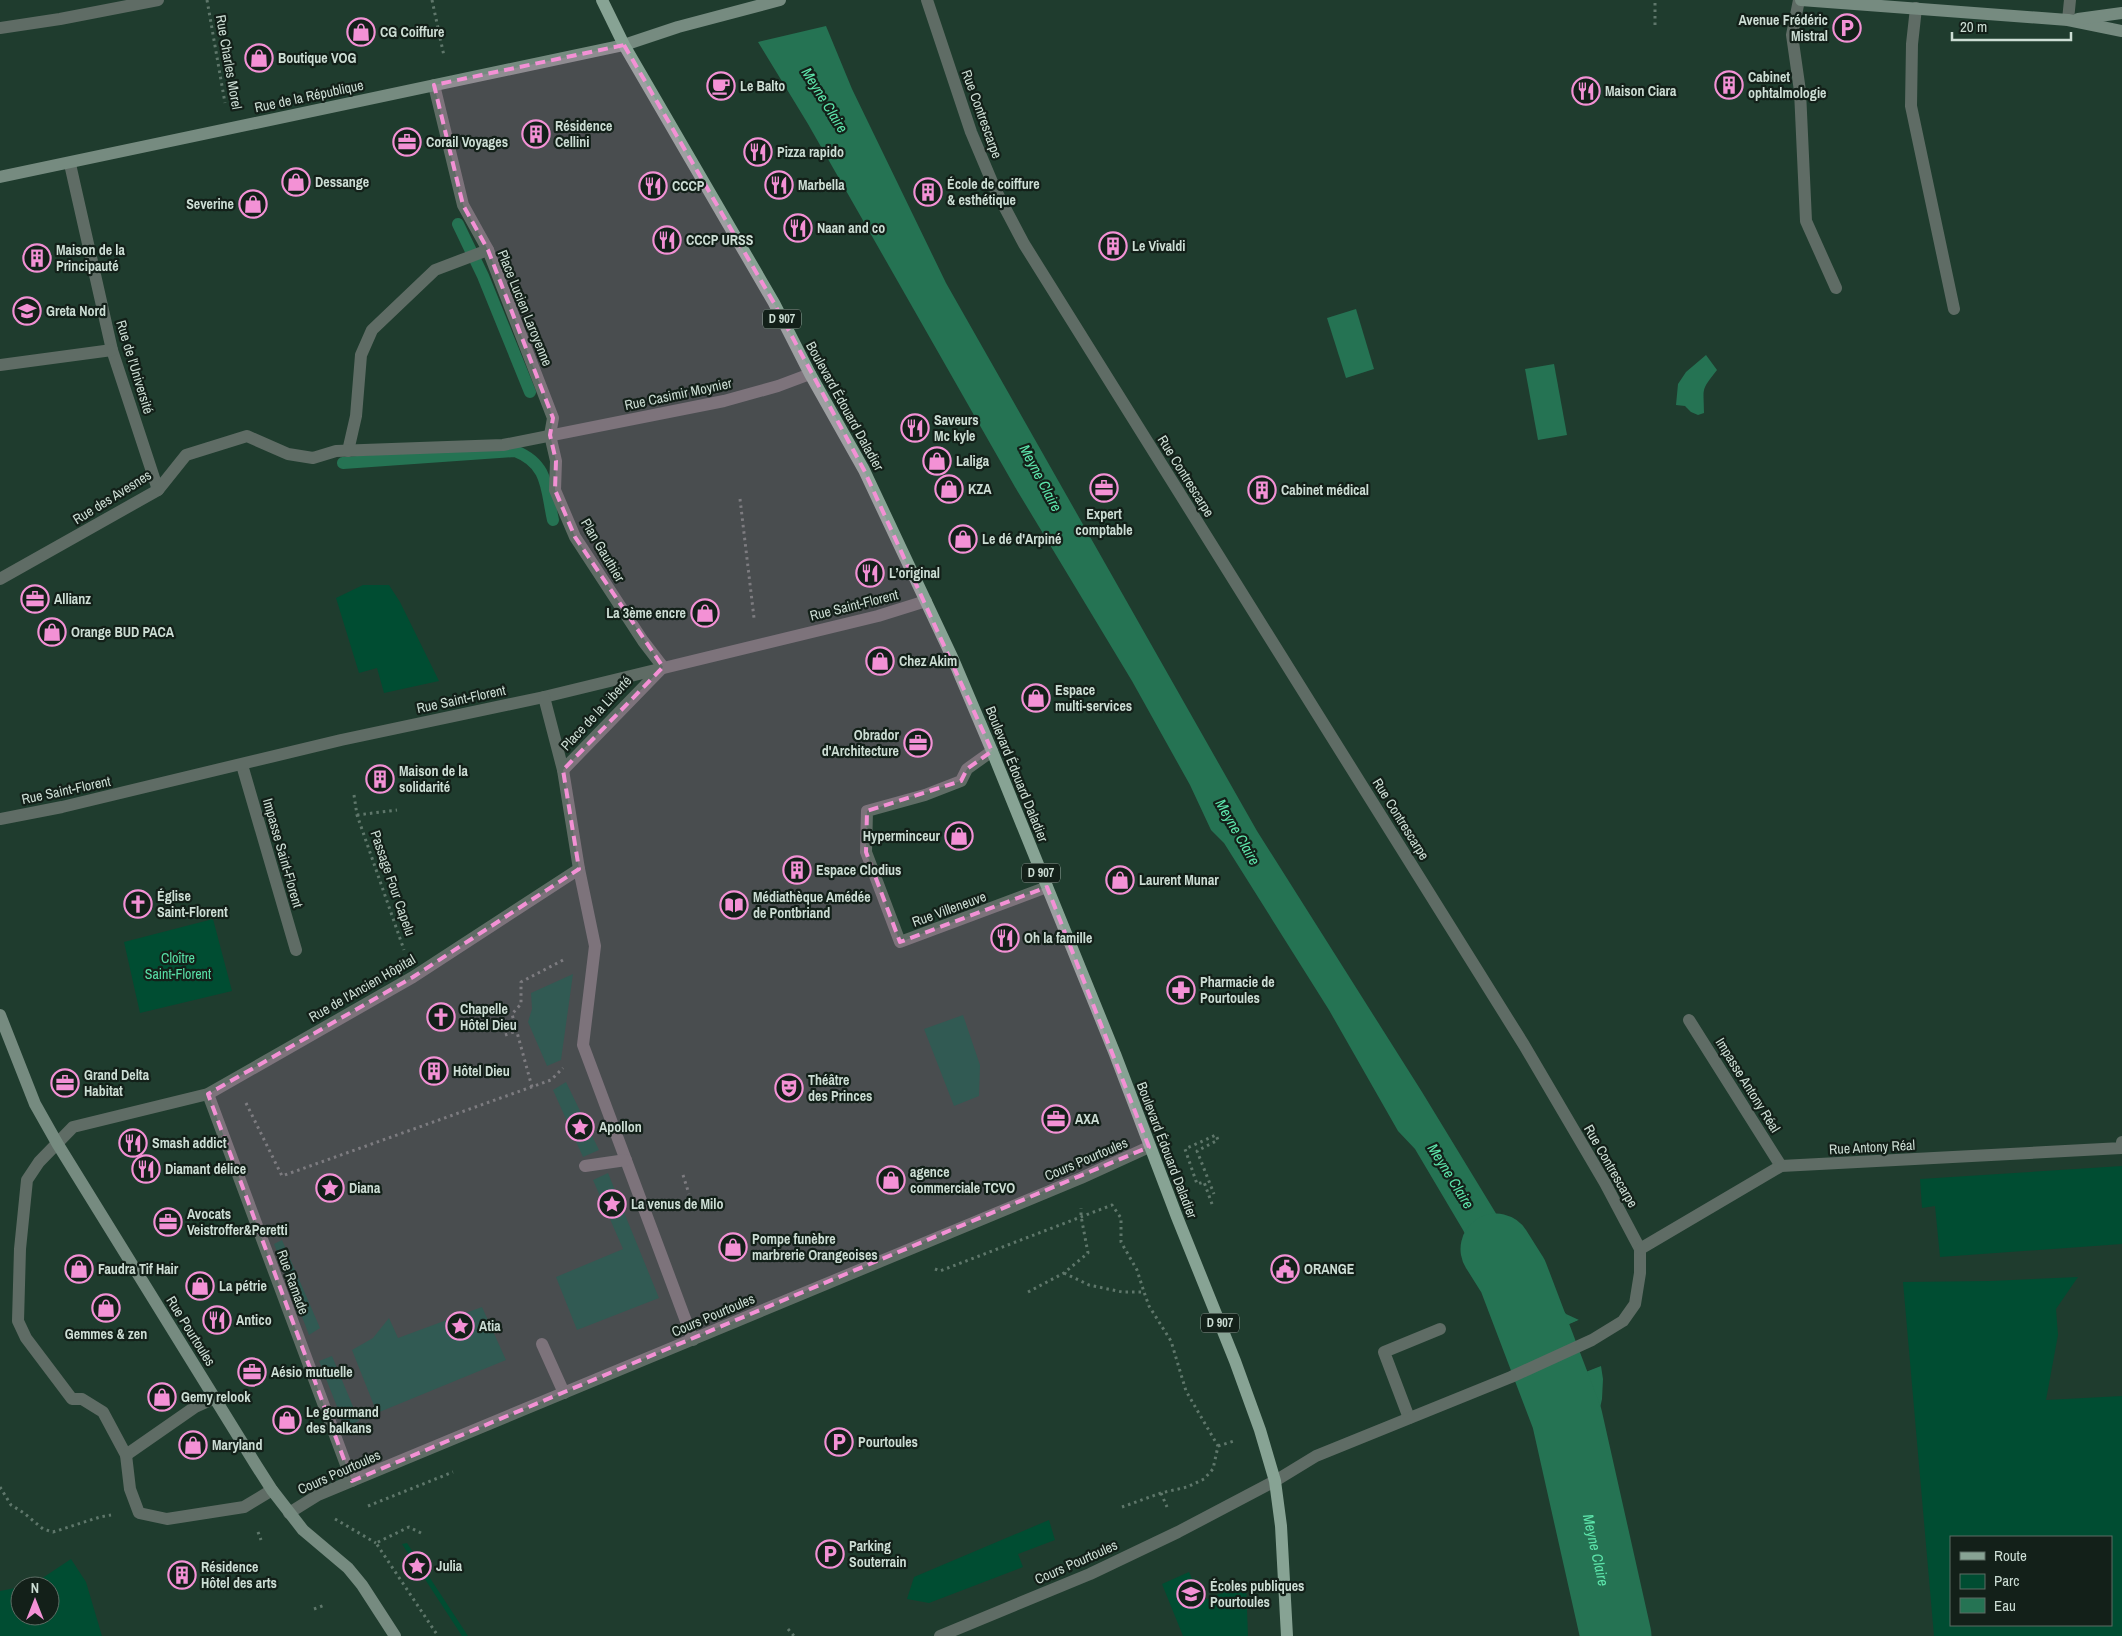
<svg xmlns="http://www.w3.org/2000/svg" width="2122" height="1636" font-family="'Archivo Narrow',sans-serif">
  <style>
    .green { fill: #004d32; fill-rule: evenodd }
    .water { fill: #257353 }
    .pier { fill: #1f3c2e }
    .lines { fill: none; stroke-linecap: round; stroke-linejoin: round }
    .stream { stroke: #257353; stroke-width: 12 }
    .river { stroke: #257353; stroke-width: 71 }
    .path { stroke: #5f776b; stroke-width: 3; stroke-dasharray: 2.5 4; stroke-linecap: butt }
    .lane { stroke: #5f6c65; stroke-width: 12 }
    .street { stroke: #5f6c65; stroke-width: 12 }
    .secondary { stroke: #768b80; stroke-width: 12 }
    .primary { stroke: #87a394; stroke-width: 12 }
    .marked { fill: #f391d5; fill-opacity: 0.2; stroke: #f391d5; stroke-width: 4; stroke-dasharray: 10 6; stroke-linejoin: round }
    .labels { text-anchor: middle; dominant-baseline: central; stroke-width: 4.5; stroke-linejoin: round; paint-order: stroke }
    .shield { fill: #132019; stroke: #94a49c; stroke-width: 1 }
    .shield-label { font-size: 12px; font-weight: bold; fill: #ccddd4 }
    .poi-label { font-size: 14px; font-weight: bold; fill: #ccddd4; stroke: #132019; text-anchor: start }
    .street-label { font-size: 14px; fill: #ccddd4; stroke: #132019 }
    .park-label { font-size: 14px; fill: #58e0a7; stroke: #132019 }
    .water-label { font-size: 15px; font-style: italic; fill: #5de5ab; stroke: #132019 }
  </style>
  <rect width="100%" height="100%" fill="#1f3c2e"/>
  <g class="green">
    <path d="M363 585H389L400 602 439 681 384 693 377 668 359 673 336 598Z"/>
    <path d="M213 919 232 991 140 1013 124 942Z"/>
    <path d="M573 974 561 1060 547 1066 528 1022 532 1009 531 993Z"/>
    <path d="M963 1015 980 1065 979 1096 954 1106 924 1029Z"/>
    <path d="M566 1082 599 1150 583 1157 553 1090Z"/>
    <path d="M2122 1166V1244L1940 1257 1935 1206 1922 1208 1920 1179Z"/>
    <path d="M608 1173 659 1298 577 1330 556 1277 623 1249 593 1180Z"/>
    <path d="M282 1240 320 1328 309 1335 274 1244Z"/>
    <path d="M2078 1277 2056 1309 2058 1335 2046 1400 2122 1396V1636H1934L1903 1282 1990 1281ZM1951 1537H2111V1625H1951Z"/>
    <path d="M482 1307 506 1360 377 1413 352 1350 373 1338 389 1318 398 1338Z"/>
    <path d="M332 1356 359 1421 345 1427 319 1361Z"/>
    <path d="M1049 1520 1055 1540 1018 1554 1023 1567 929 1603 907 1599 914 1577Z"/>
    <path d="M407 1543 468 1636H462L402 1544Z"/>
    <path d="M71 1559 86 1582 102 1636H0V1591L20 1587V1616H50V1586H24L35 1583Z"/>
    <path d="M1189 1572 1202 1601 1246 1583 1248 1636H1183L1162 1584Z"/>
  </g>
  <g class="water">
    <path d="M826 26 852 89 946 283 1257 831 1422 1092 1531 1271 1566 1314 1579 1320 1508 1351 1489 1281 1463 1230 1415 1149 1398 1131 1329 1010 1224 843 1211 830 1190 785 1132 681 1015 487 808 124 758 42Z"/>
    <path d="M1356 309 1374 369 1346 378 1327 318Z"/>
    <path d="M1706 355 1717 370C1700 392 1704 386 1704 413L1698 415 1691 412 1685 406 1676 405 1678 384 1686 372Z"/>
    <path d="M1554 364 1567 435 1538 440 1525 369Z"/>
    <path d="M1601 1366 1603 1379 1602 1399 1597 1422 1609 1494 1623 1541 1636 1570 1646 1636H1598L1561 1479 1526 1395Z"/>
  </g>
  <g class="pier">
    <path d="M1579 1320 1580 1323 1509 1354 1506 1352Z"/>
    <path d="M1600 1364 1602 1365 1523 1396 1525 1393Z"/>
  </g>
  <g class="lines">
    <g class="stream">
      <path d="M458 224 483 276 530 392"/>
      <path d="M343 463 515 451C549 464 546 489 553 520"/>
    </g>
    <path class="river" id="s1" d="M1496 1249 1513 1276 1567 1418 1616 1636"/>
    <g class="path">
      <path d="M207 0 225 103"/>
      <path d="M432 0 444 56"/>
      <path d="M1655 25V0"/>
      <path d="M740 499 754 618"/>
      <path d="M354 795 357 815 404 950"/>
      <path d="M357 815 397 810"/>
      <path d="M505 1035 517 1031"/>
      <path d="M532 1087 512 1014 521 1004V982L565 959"/>
      <path d="M246 1103 282 1176 551 1080 563 1068"/>
      <path d="M683 1175 689 1194"/>
      <path d="M1212 1204 1204 1182 1197 1184 1185 1149 1216 1135 1218 1140 1197 1151 1214 1194"/>
      <path d="M935 1269 940 1271 1112 1205 1121 1218V1242L1137 1270 1144 1292"/>
      <path d="M1064 1273 1089 1285 1122 1292H1144L1149 1306 1171 1341 1186 1391 1218 1446 1213 1469 1204 1479 1187 1487 1161 1493 1122 1507"/>
      <path d="M1028 1292 1064 1273 1088 1253 1081 1216V1208"/>
      <path d="M1218 1446 1234 1441"/>
      <path d="M0 1487 11 1505 24 1513 43 1529 53 1532 100 1517 111 1515"/>
      <path d="M1161 1493 1167 1507"/>
      <path d="M368 1506 453 1472"/>
      <path d="M335 1519 376 1543"/>
      <path d="M258 1532 261 1540"/>
      <path d="M421 1533 409 1527 376 1543 438 1636"/>
      <path d="M314 1609 325 1605"/>
      <path d="M788 1629 794 1636"/>
    </g>
    <g class="lane">
      <path d="M1799 0 1792 35 1800 91 1806 221 1836 288"/>
      <path d="M1916 8 1912 44 1911 106 1954 309"/>
      <path d="M2068 20 2070 0"/>
      <path d="M242 765 296 950"/>
      <path d="M579 869 595 946 583 1045 693 1340"/>
      <path d="M1689 1020 1781 1166"/>
      <path d="M1409 1418 1384 1352 1440 1329"/>
    </g>
    <g class="street">
      <path d="M927 0 971 132 995 189 1024 244 1524 1045 1605 1183 1640 1249V1273L1635 1304 1623 1321 1592 1340 1511 1377 1316 1456 1275 1481 1178 1532 1090 1574 940 1636"/>
      <path d="M0 28 60 19 158 0"/>
      <path d="M434 85 463 205 488 250 553 418 550 435 556 461 555 490 575 537 643 641 663 667 563 770"/>
      <path d="M70 164 112 350 158 490"/>
      <path d="M0 365 112 350"/>
      <path d="M348 451 356 416 361 355 372 330 435 270 488 250"/>
      <path d="M0 579 158 490 186 455 247 436 288 454 313 458 336 451 503 445 724 401 778 386 810 374"/>
      <path d="M992 751 967 769 961 781 925 795 867 811 866 852 900 942 1047 887"/>
      <path d="M0 819 62 807 341 740 544 697 878 616 926 601"/>
      <path d="M208 1094 352 1481"/>
      <path d="M585 1166 626 1160"/>
      <path d="M1640 1249 1781 1166 2122 1148V1142"/>
      <path d="M542 1344 564 1393"/>
      <path d="M126 1455 195 1407 215 1398"/>
      <path d="M272 1490 244 1507 167 1519 139 1513 130 1489 126 1455 103 1412 82 1399H72L26 1338 18 1321 20 1249 27 1180 39 1162 73 1127 208 1094 413 977 579 869 563 770 544 697"/>
      <path d="M289 1513 318 1495 1081 1178 1149 1147"/>
    </g>
    <g class="secondary">
      <path d="M1801 0 2068 20 2122 31"/>
      <path d="M2078 19 2122 13"/>
      <path d="M0 177 624 45 678 27 780 0"/>
      <path d="M0 1015 35 1104 57 1143 256 1465 272 1490 303 1530 348 1568 362 1585 395 1636"/>
    </g>
    <path class="primary" d="M602 0 624 45 774 303 810 374 864 470 953 659 992 751 1115 1054 1177 1217 1235 1361 1260 1430 1275 1481 1281 1526 1287 1636"/>
  </g>
  <path class="marked" d="M624 45 774 303 864 470 992 751 967 769 961 781 867 811 866 852 900 942 1047 887 1149 1147 352 1481 208 1094 413 977 579 869 563 770 663 667 575 537 555 490 556 461 550 435 553 418 488 250 463 205 434 85Z"/>
  <defs>
    <g id="parking-ring" transform="scale(1.4375)"><circle r="9.5" fill="#132019" stroke="#f391d5" stroke-width="1.5"/><path d="M-3.5-5.5H1a3.5 3.5 0 0 1 0 7H-1V5.5H-3.5ZM-1-3.4V-.6H.8a1.4 1.4 0 0 0 0-2.8Z" fill="#f391d5"/></g>
    <g id="shop-ring" transform="scale(1.4375)"><circle r="9.5" fill="#132019" stroke="#f391d5" stroke-width="1.5"/><path d="M-5-2.5h2.3a2.7 3.5 0 0 1 5.4 0H5L5.5 6h-11ZM-1.5-2.5h3a1.5 2.3 0 0 0-3 0Z" fill="#f391d5"/></g>
    <g id="building-ring" transform="scale(1.4375)"><circle r="9.5" fill="#132019" stroke="#f391d5" stroke-width="1.5"/><path d="M-4-6H4V6H1V3H-1V6H-4ZM-2.5-4.3h1.7v1.8h-1.7ZM.8-4.3h1.7v1.8H.8ZM-2.5-1h1.7V.8h-1.7ZM.8-1h1.7V.8H.8Z" fill="#f391d5"/></g>
    <g id="cafe-ring" transform="scale(1.4375)"><circle r="9.5" fill="#132019" stroke="#f391d5" stroke-width="1.5"/><path d="M-5.5-4.5H6V0H3Q3 3.5 0 3.5H-2.5Q-5.5 3.5-5.5 0ZM3-3.2v2h1.7v-2ZM-6 4.5H4V6H-6Z" fill="#f391d5"/></g>
    <g id="restaurant-ring" transform="scale(1.4375)"><circle r="9.5" fill="#132019" stroke="#f391d5" stroke-width="1.5"/><path d="M-5-6h1v4h1v-4h1v4h1v-4h1v5L-1.5 .5V6h-2V.5L-5-1ZM5-6V6H3V1.5H1.5Q1.5-4 5-6Z" fill="#f391d5"/></g>
    <g id="office-ring" transform="scale(1.4375)"><circle r="9.5" fill="#132019" stroke="#f391d5" stroke-width="1.5"/><path d="M-6-3h4V-5.5h4V-3h4V5H-6ZM-1-4.5V-3h2v-1.5ZM-6 0V1H6V0Z" fill="#f391d5"/></g>
    <g id="university-ring" transform="scale(1.4375)"><circle r="9.5" fill="#132019" stroke="#f391d5" stroke-width="1.5"/><path d="M0-5L7-2L0 1L-7-2ZM-4 1L0 2.5L4 1V4Q0 6-4 4Z" fill="#f391d5"/></g>
    <g id="church-ring" transform="scale(1.4375)"><circle r="9.5" fill="#132019" stroke="#f391d5" stroke-width="1.5"/><path d="M-1.2-6h2.4v3.5h3.3v2.4h-3.3V6h-2.4V-.1h-3.3v-2.4h3.3Z" fill="#f391d5"/></g>
    <g id="library-ring" transform="scale(1.4375)"><circle r="9.5" fill="#132019" stroke="#f391d5" stroke-width="1.5"/><path d="M-6-4Q-3-5.5-.7-3.5V5Q-3 3-6 4ZM6-4Q3-5.5 .7-3.5V5Q3 3 6 4Z" fill="#f391d5"/></g>
    <g id="pharmacy-ring" transform="scale(1.4375)"><circle r="9.5" fill="#132019" stroke="#f391d5" stroke-width="1.5"/><path d="M-2-6h4v4h4v4h-4v4h-4v-4h-4v-4h4Z" fill="#f391d5"/></g>
    <g id="theatre-ring" transform="scale(1.4375)"><circle r="9.5" fill="#132019" stroke="#f391d5" stroke-width="1.5"/><path d="M-5-5.5Q0-4 5-5.5V0Q5 5 0 6Q-5 5-5 0ZM-3.3-2.5H-1v1.5H-3.3ZM1-2.5H3.3v1.5H1ZM-2.8 1Q0 5.5 2.8 1Z" fill="#f391d5"/></g>
    <g id="sight-ring" transform="scale(1.4375)"><circle r="9.5" fill="#132019" stroke="#f391d5" stroke-width="1.5"/><path d="M0-6L1.8-2.2L6-1.7L2.9 1.2L3.7 5.4L0 3.3L-3.7 5.4L-2.9 1.2L-6-1.7L-1.8-2.2Z" fill="#f391d5"/></g>
    <g id="civic-ring" transform="scale(1.4375)"><circle r="9.5" fill="#132019" stroke="#f391d5" stroke-width="1.5"/><path d="M-.6-6.5H3V-4.5H.6V-3L4-1V1h2V6H-6V1h2V-1L-.6-3ZM-1.2 2.5V6h2.4V2.5Z" fill="#f391d5"/></g>
    <g id="school-ring" transform="scale(1.4375)"><circle r="9.5" fill="#132019" stroke="#f391d5" stroke-width="1.5"/><path d="M0-5L7-2L0 1L-7-2ZM-4 1L0 2.5L4 1V4Q0 6-4 4Z" fill="#f391d5"/></g>
  </defs>
  <g fill-rule="evenodd">
    <use href="#parking-ring" x="1847" y="28"/>
    <use href="#shop-ring" x="361" y="32"/>
    <use href="#shop-ring" x="259" y="58"/>
    <use href="#building-ring" x="1729" y="85"/>
    <use href="#cafe-ring" x="721" y="86"/>
    <use href="#restaurant-ring" x="1586" y="91"/>
    <use href="#building-ring" x="536" y="134"/>
    <use href="#office-ring" x="407" y="142"/>
    <use href="#restaurant-ring" x="758" y="152"/>
    <use href="#shop-ring" x="296" y="182"/>
    <use href="#restaurant-ring" x="779" y="185"/>
    <use href="#restaurant-ring" x="653" y="186"/>
    <use href="#building-ring" x="928" y="192"/>
    <use href="#shop-ring" x="253" y="204"/>
    <use href="#restaurant-ring" x="798" y="228"/>
    <use href="#restaurant-ring" x="667" y="240"/>
    <use href="#building-ring" x="1113" y="246"/>
    <use href="#building-ring" x="37" y="258"/>
    <use href="#university-ring" x="27" y="311"/>
    <use href="#restaurant-ring" x="915" y="428"/>
    <use href="#shop-ring" x="937" y="461"/>
    <use href="#office-ring" x="1104" y="488"/>
    <use href="#shop-ring" x="949" y="489"/>
    <use href="#building-ring" x="1262" y="490"/>
    <use href="#shop-ring" x="963" y="539"/>
    <use href="#restaurant-ring" x="870" y="573"/>
    <use href="#office-ring" x="35" y="599"/>
    <use href="#shop-ring" x="705" y="613"/>
    <use href="#shop-ring" x="52" y="632"/>
    <use href="#shop-ring" x="880" y="661"/>
    <use href="#shop-ring" x="1036" y="698"/>
    <use href="#office-ring" x="918" y="743"/>
    <use href="#building-ring" x="380" y="779"/>
    <use href="#shop-ring" x="959" y="836"/>
    <use href="#building-ring" x="797" y="870"/>
    <use href="#shop-ring" x="1120" y="880"/>
    <use href="#church-ring" x="138" y="904"/>
    <use href="#library-ring" x="734" y="905"/>
    <use href="#restaurant-ring" x="1005" y="938"/>
    <use href="#pharmacy-ring" x="1181" y="990"/>
    <use href="#church-ring" x="441" y="1017"/>
    <use href="#building-ring" x="434" y="1071"/>
    <use href="#office-ring" x="65" y="1083"/>
    <use href="#theatre-ring" x="789" y="1088"/>
    <use href="#office-ring" x="1056" y="1119"/>
    <use href="#sight-ring" x="580" y="1127"/>
    <use href="#restaurant-ring" x="133" y="1143"/>
    <use href="#restaurant-ring" x="146" y="1169"/>
    <use href="#shop-ring" x="891" y="1180"/>
    <use href="#sight-ring" x="330" y="1188"/>
    <use href="#sight-ring" x="612" y="1204"/>
    <use href="#office-ring" x="168" y="1222"/>
    <use href="#shop-ring" x="733" y="1247"/>
    <use href="#shop-ring" x="79" y="1269"/>
    <use href="#civic-ring" x="1285" y="1269"/>
    <use href="#shop-ring" x="200" y="1286"/>
    <use href="#shop-ring" x="106" y="1308"/>
    <use href="#restaurant-ring" x="217" y="1320"/>
    <use href="#sight-ring" x="460" y="1326"/>
    <use href="#office-ring" x="252" y="1372"/>
    <use href="#shop-ring" x="162" y="1397"/>
    <use href="#shop-ring" x="287" y="1420"/>
    <use href="#parking-ring" x="839" y="1442"/>
    <use href="#shop-ring" x="193" y="1445"/>
    <use href="#parking-ring" x="830" y="1554"/>
    <use href="#sight-ring" x="417" y="1566"/>
    <use href="#building-ring" x="182" y="1575"/>
    <use href="#school-ring" x="1191" y="1594"/>
  </g>
  <g class="labels">
    <g class="shield">
      <rect x="763" y="309.5" width="38" height="19" rx="4"/>
      <rect x="1022" y="863.5" width="38" height="19" rx="4"/>
      <rect x="1201" y="1313.5" width="38" height="19" rx="4"/>
    </g>
    <g class="shield-label">
      <text x="782" y="319">D 907</text>
      <text x="1041" y="873">D 907</text>
      <text x="1220" y="1323">D 907</text>
    </g>
    <g class="poi-label">
      <text x="1828" y="20" text-anchor="end">Avenue Frédéric<tspan x="1828" dy="16">Mistral</tspan></text>
      <text x="380" y="32">CG Coiffure</text>
      <text x="278" y="58">Boutique VOG</text>
      <text x="1748" y="77">Cabinet<tspan x="1748" dy="16">ophtalmologie</tspan></text>
      <text x="740" y="86">Le Balto</text>
      <text x="1605" y="91">Maison Ciara</text>
      <text x="555" y="126">Résidence<tspan x="555" dy="16">Cellini</tspan></text>
      <text x="426" y="142">Corail Voyages</text>
      <text x="777" y="152">Pizza rapido</text>
      <text x="315" y="182">Dessange</text>
      <text x="947" y="184">École de coiffure<tspan x="947" dy="16">&amp; esthétique</tspan></text>
      <text x="798" y="185">Marbella</text>
      <text x="672" y="186">CCCP</text>
      <text x="234" y="204" text-anchor="end">Severine</text>
      <text x="817" y="228">Naan and co</text>
      <text x="686" y="240">CCCP URSS</text>
      <text x="1132" y="246">Le Vivaldi</text>
      <text x="56" y="250">Maison de la<tspan x="56" dy="16">Principauté</tspan></text>
      <text x="46" y="311">Greta Nord</text>
      <text x="934" y="420">Saveurs<tspan x="934" dy="16">Mc kyle</tspan></text>
      <text x="956" y="461">Laliga</text>
      <text x="968" y="489">KZA</text>
      <text x="1281" y="490">Cabinet médical</text>
      <text x="1104" y="514" text-anchor="middle">Expert<tspan x="1104" dy="16">comptable</tspan></text>
      <text x="982" y="539">Le dé d'Arpiné</text>
      <text x="889" y="573">L’original</text>
      <text x="54" y="599">Allianz</text>
      <text x="686" y="613" text-anchor="end">La 3ème encre</text>
      <text x="71" y="632">Orange BUD PACA</text>
      <text x="899" y="661">Chez Akim</text>
      <text x="1055" y="690">Espace<tspan x="1055" dy="16">multi-services</tspan></text>
      <text x="899" y="735" text-anchor="end">Obrador<tspan x="899" dy="16">d'Architecture</tspan></text>
      <text x="399" y="771">Maison de la<tspan x="399" dy="16">solidarité</tspan></text>
      <text x="940" y="836" text-anchor="end">Hyperminceur</text>
      <text x="816" y="870">Espace Clodius</text>
      <text x="1139" y="880">Laurent Munar</text>
      <text x="157" y="896">Église<tspan x="157" dy="16">Saint-Florent</tspan></text>
      <text x="753" y="897">Médiathèque Amédée<tspan x="753" dy="16">de Pontbriand</tspan></text>
      <text x="1024" y="938">Oh la famille</text>
      <text x="1200" y="982">Pharmacie de<tspan x="1200" dy="16">Pourtoules</tspan></text>
      <text x="460" y="1009">Chapelle<tspan x="460" dy="16">Hôtel Dieu</tspan></text>
      <text x="453" y="1071">Hôtel Dieu</text>
      <text x="84" y="1075">Grand Delta<tspan x="84" dy="16">Habitat</tspan></text>
      <text x="808" y="1080">Théâtre<tspan x="808" dy="16">des Princes</tspan></text>
      <text x="1075" y="1119">AXA</text>
      <text x="599" y="1127">Apollon</text>
      <text x="152" y="1143">Smash addict</text>
      <text x="165" y="1169">Diamant délice</text>
      <text x="910" y="1172">agence<tspan x="910" dy="16">commerciale TCVO</tspan></text>
      <text x="349" y="1188">Diana</text>
      <text x="631" y="1204">La venus de Milo</text>
      <text x="187" y="1214">Avocats<tspan x="187" dy="16">Veistroffer&amp;Peretti</tspan></text>
      <text x="752" y="1239">Pompe funèbre<tspan x="752" dy="16">marbrerie Orangeoises</tspan></text>
      <text x="98" y="1269">Faudra Tif Hair</text>
      <text x="1304" y="1269">ORANGE</text>
      <text x="219" y="1286">La pétrie</text>
      <text x="236" y="1320">Antico</text>
      <text x="479" y="1326">Atia</text>
      <text x="106" y="1334" text-anchor="middle">Gemmes &amp; zen</text>
      <text x="271" y="1372">Aésio mutuelle</text>
      <text x="181" y="1397">Gemy relook</text>
      <text x="306" y="1412">Le gourmand<tspan x="306" dy="16">des balkans</tspan></text>
      <text x="858" y="1442">Pourtoules</text>
      <text x="212" y="1445">Maryland</text>
      <text x="849" y="1546">Parking<tspan x="849" dy="16">Souterrain</tspan></text>
      <text x="436" y="1566">Julia</text>
      <text x="201" y="1567">Résidence<tspan x="201" dy="16">Hôtel des arts</tspan></text>
      <text x="1210" y="1586">Écoles publiques<tspan x="1210" dy="16">Pourtoules</tspan></text>
    </g>
    <g class="street-label">
      <text transform="translate(229 62) rotate(80)">Rue Charles Morel</text>
      <text transform="translate(309 96) rotate(-12)">Rue de la République</text>
      <text transform="translate(982 114) rotate(70)">Rue Contrescarpe</text>
      <text transform="translate(525 308) rotate(68)">Place Lucien Laroyenne</text>
      <text transform="translate(135 367) rotate(73)">Rue de l'Université</text>
      <text transform="translate(678 394) rotate(-12)">Rue Casimir Moynier</text>
      <text transform="translate(845 406) rotate(61)">Boulevard Édouard Daladier</text>
      <text transform="translate(1186 476) rotate(58)">Rue Contrescarpe</text>
      <text transform="translate(112 497) rotate(-32)">Rue des Avesnes</text>
      <text transform="translate(603 550) rotate(59)">Plan Gauthier</text>
      <text transform="translate(854 605) rotate(-14)">Rue Saint-Florent</text>
      <text transform="translate(461 699) rotate(-12)">Rue Saint-Florent</text>
      <text transform="translate(596 713) rotate(-47)">Place de la Liberté</text>
      <text transform="translate(1017 774) rotate(68)">Boulevard Édouard Daladier</text>
      <text transform="translate(66 790) rotate(-12)">Rue Saint-Florent</text>
      <text transform="translate(1401 819) rotate(58)">Rue Contrescarpe</text>
      <text transform="translate(283 853) rotate(74)">Impasse Saint-Florent</text>
      <text transform="translate(393 883) rotate(71)">Passage Four Capelu</text>
      <text transform="translate(949 909) rotate(-20)">Rue Villeneuve</text>
      <text transform="translate(362 988) rotate(-30)">Rue de l'Ancien Hôpital</text>
      <text transform="translate(1748 1085) rotate(58)">Impasse Antony Réal</text>
      <text transform="translate(1872 1147) rotate(-3)">Rue Antony Réal</text>
      <text transform="translate(1167 1150) rotate(69)">Boulevard Édouard Daladier</text>
      <text transform="translate(1086 1159) rotate(-23)">Cours Pourtoules</text>
      <text transform="translate(1611 1166) rotate(60)">Rue Contrescarpe</text>
      <text transform="translate(293 1282) rotate(70)">Rue Ramade</text>
      <text transform="translate(713 1315) rotate(-23)">Cours Pourtoules</text>
      <text transform="translate(191 1331) rotate(58)">Rue Pourtoules</text>
      <text transform="translate(339 1472) rotate(-24)">Cours Pourtoules</text>
      <text transform="translate(1076 1562) rotate(-24)">Cours Pourtoules</text>
    </g>
    <g class="park-label">
      <text x="178" y="958">Cloître<tspan x="178" dy="16">Saint-Florent</tspan></text>
    </g>
    <g class="water-label">
      <text transform="translate(825 100) rotate(58)">Meyne Claire</text>
      <text transform="translate(1041 478) rotate(62)">Meyne Claire</text>
      <text transform="translate(1238 832) rotate(60)">Meyne Claire</text>
      <text transform="translate(1451 1176) rotate(58)">Meyne Claire</text>
      <text stroke="none"><textPath href="#s1" startOffset="319">Meyne Claire</textPath></text>
    </g>
  </g>
  <rect x="1950" y="1536" width="162" height="90" fill="#132019" stroke="#5d6c64"/>
  <rect x="1960" y="1552" width="25" height="8" fill="#87a394" stroke="#5d6c64"/>
  <text x="1994" y="1561" font-size="15" fill="#ccddd4">Route</text>
  <rect x="1960" y="1574" width="25" height="15" fill="#004d32" stroke="#5d6c64"/>
  <text x="1994" y="1586" font-size="15" fill="#ccddd4">Parc</text>
  <rect x="1960" y="1598" width="25" height="15" fill="#257353" stroke="#5d6c64"/>
  <text x="1994" y="1611" font-size="15" fill="#ccddd4">Eau</text>
  <g transform="translate(35 1601)"><circle r="24" fill="#132019" stroke="#5d6c64"/>
  <path d="M0-4L9 19L0 12L-9 19Z" fill="#f391d5"/>
  <text y="-8" font-size="14" font-weight="bold" text-anchor="middle" fill="#ccddd4">N</text>
  </g>
  <path d="M1952 32v8h119v-8" fill="none" stroke="#ccddd4" stroke-width="2.5"/>
  <text x="1960" y="32" font-size="15" fill="#ccddd4" stroke="#132019" stroke-width="4" paint-order="stroke">20 m</text>
</svg>
